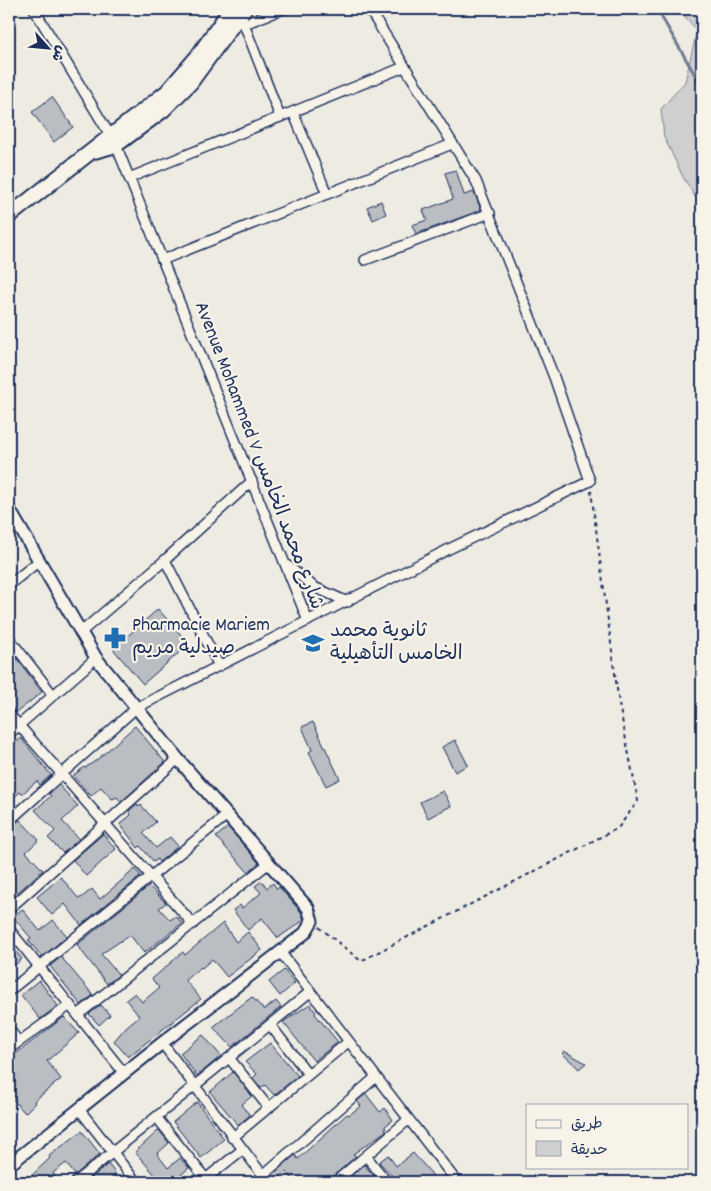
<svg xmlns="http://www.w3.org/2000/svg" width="711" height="1191" font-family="Dekko,'Playpen Sans Arabic',sans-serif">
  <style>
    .green { fill: #cfcfcf; stroke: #757f96 }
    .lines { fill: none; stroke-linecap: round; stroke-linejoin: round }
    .stream { stroke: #6e7992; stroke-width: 3 }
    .building { fill: #babdc2; stroke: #1b2f5e }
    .minor-casing { stroke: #1b2f5e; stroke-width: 12 }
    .tertiary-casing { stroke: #1b2f5e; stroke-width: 15 }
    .primary-casing { stroke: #1b2f5e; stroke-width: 18 }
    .path { stroke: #1b2f5e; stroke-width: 2; stroke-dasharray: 4 4; stroke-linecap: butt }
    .minor { stroke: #f7f3e8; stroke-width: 9 }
    .tertiary { stroke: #f7f3e8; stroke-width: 11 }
    .primary { stroke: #f7f3e8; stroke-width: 14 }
    .labels { text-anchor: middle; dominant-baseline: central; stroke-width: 4.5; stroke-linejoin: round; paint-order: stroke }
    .street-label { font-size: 20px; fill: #1b2f5e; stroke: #f7f3e8 }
    .poi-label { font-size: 20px; fill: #1b2f5e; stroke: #f7f3e8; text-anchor: start }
  </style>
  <rect width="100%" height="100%" fill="#eeebe2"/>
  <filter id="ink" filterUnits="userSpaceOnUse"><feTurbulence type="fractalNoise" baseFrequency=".02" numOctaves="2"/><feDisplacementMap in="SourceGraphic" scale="10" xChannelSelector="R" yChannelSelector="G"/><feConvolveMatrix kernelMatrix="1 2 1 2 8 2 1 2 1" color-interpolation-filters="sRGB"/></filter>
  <g filter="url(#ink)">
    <path class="green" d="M678 9H702V208L683 177 664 137 661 109 685 82 697 30Z"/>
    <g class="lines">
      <path class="stream" d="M657 9 702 87"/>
    </g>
    <g class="building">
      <path d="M52 97 73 127 54 142 32 112Z"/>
      <path d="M456 170 464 195 474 192 481 210 416 234 412 225 427 220 423 210 453 199 445 173Z"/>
      <path d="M381 201 386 214 373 220 367 207Z"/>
      <path d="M158 609 189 644 143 684 113 649Z"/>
      <path d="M9 648 42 692 16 713 9 704Z"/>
      <path d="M313 722 340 779 326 786 309 752 312 750 302 727Z"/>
      <path d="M135 726 165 762 121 802 117 797 112 799 101 787 91 796 73 776 84 767 85 768 98 759Z"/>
      <path d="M21 738 51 775 40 785 37 781 22 794 20 792 9 802V748Z"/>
      <path d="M455 740 468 765 455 772 442 747Z"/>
      <path d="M59 785 78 806 62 821 79 839 63 853 48 838 55 831 35 810 51 796 49 794Z"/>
      <path d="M443 791 451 806 428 818 420 802Z"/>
      <path d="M137 804 139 807 141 805 156 822 143 833 156 848 170 837 178 846 159 862 157 859 154 862 140 846 138 848 120 824 131 815 129 811Z"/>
      <path d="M20 820 39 840 26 852 43 870 17 893 9 884V827Z"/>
      <path d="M228 827 259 863 248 872 216 837Z"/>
      <path d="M103 834 116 849 86 876 73 860Z"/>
      <path d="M135 869 141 876 81 925 65 904 52 915 37 897 61 877 78 898H81L92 889 100 899Z"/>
      <path d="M262 881 267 888 273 883 277 889 279 887 301 912 304 920 278 938 262 918 248 930 233 910 240 905 242 908 261 893 255 886Z"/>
      <path d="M149 886 166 903 159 908 170 920 176 916 182 923 144 953 130 935 101 954 119 975 107 984 77 945Z"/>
      <path d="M22 909 40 931 53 920 67 936 42 957 28 940 31 938 13 917Z"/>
      <path d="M223 923 236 942 248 932 262 950 227 977 212 959 202 968 201 967 185 980 201 999 128 1057 114 1041 126 1027 139 1016 126 1000 135 993 142 1002 159 988 152 979 183 952 185 955Z"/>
      <path d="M9 942 22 959 9 970Z"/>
      <path d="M61 957 93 995 81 1005 50 966Z"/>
      <path d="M284 970 295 983 280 996 269 982Z"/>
      <path d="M39 980 58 1006 40 1019 21 995Z"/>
      <path d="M252 997 264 1010 276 1001 281 1007 232 1047 213 1027Z"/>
      <path d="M310 1004 316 1013 315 1014 338 1042 314 1061 283 1022Z"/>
      <path d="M101 1005 110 1015 99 1025 89 1014Z"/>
      <path d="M64 1017 79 1033 47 1061 61 1079 34 1101 35 1103 25 1113 9 1095V1055L16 1052 17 1053Z"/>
      <path d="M203 1035 221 1056 197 1076 180 1053Z"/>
      <path d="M270 1043 298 1076 274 1095 265 1085 261 1088 253 1078 257 1074 245 1062Z"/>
      <path d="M564 1051 586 1063 579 1069 562 1053Z"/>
      <path d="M233 1072 252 1096 241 1105 250 1115 238 1125 210 1092Z"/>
      <path d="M366 1094 380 1112 385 1108 393 1120 385 1126 386 1131 353 1154 356 1156 327 1182H296L286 1172 276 1181 271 1176 295 1155 298 1159 347 1114 349 1115 361 1106 357 1101Z"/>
      <path d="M197 1102 224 1139 201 1158 173 1122Z"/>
      <path d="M159 1130 169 1143 157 1154 168 1168 180 1158 189 1168 172 1182H158L153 1177 155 1175 135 1152Z"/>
      <path d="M82 1131 100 1154 75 1175 66 1163 53 1173 57 1179 53 1182H25L50 1158 49 1156Z"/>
      <path d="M413 1153 431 1173 436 1182H398L379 1162 388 1155 396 1166Z"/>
      <path d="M108 1164 116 1174 106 1182H86Z"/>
      <path d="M364 1165 376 1178 372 1182H344Z"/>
    </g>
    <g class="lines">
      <g class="minor-casing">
        <g id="minor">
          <path d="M34 9 116 145 308 621"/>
          <path d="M241 13 244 24 280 117"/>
          <path d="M244 24 283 9"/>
          <path d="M293 112 327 194"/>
          <path d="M129 178 404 67"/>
          <path d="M162 260 452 144"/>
          <path d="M365 260 490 213"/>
          <path d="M165 560 219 666"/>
          <path d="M288 566 314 587 348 602"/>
          <path d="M9 585 39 561"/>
          <path d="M80 633 165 560 252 481"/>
          <path d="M9 638 53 695"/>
          <path d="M9 714 193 924"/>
          <path d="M9 734 96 658"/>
          <path d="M9 821 136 708 451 548 590 481 554 377 476 181 369 9"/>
          <path d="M9 909 178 759"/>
          <path d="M9 929 124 1073"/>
          <path d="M281 953 457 1182"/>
          <path d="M9 991 227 815"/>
          <path d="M78 1015 269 863"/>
          <path d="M271 1026 308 1074"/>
          <path d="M9 1029 18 1041"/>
          <path d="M162 1043 268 1182"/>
          <path d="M9 1049 70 1005"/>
          <path d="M230 1059 269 1108"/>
          <path d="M79 1109 136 1182"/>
          <path d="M157 1118 206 1179"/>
          <path d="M232 1138 348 1042"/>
          <path d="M366 1156 387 1182"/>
          <path d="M262 1176 376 1077"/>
          <path d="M203 1181 242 1150"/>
          <path d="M76 1182 310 992"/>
          <path d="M335 1182 408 1120"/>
        </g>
      </g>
      <g class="tertiary-casing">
        <path id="tertiary" d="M9 509 96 658 178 759 308 908 312 921 305 933 162 1043 9 1165"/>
      </g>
      <g class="primary-casing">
        <g id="primary">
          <path d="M94 151 116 145 163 110 190 83 244 9"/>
          <path d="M9 216 167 92 198 56 231 9"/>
        </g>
      </g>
      <path class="path" d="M319 927 361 961 618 828 638 801 619 704 591 491"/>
      <use href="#minor" class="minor"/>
      <use href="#tertiary" class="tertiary"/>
      <use href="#primary" class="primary"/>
    </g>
  </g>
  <defs>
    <g id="pharmacy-bare" transform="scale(1.725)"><path d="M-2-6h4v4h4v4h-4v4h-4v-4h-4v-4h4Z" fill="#1f6fb2" stroke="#f7f3e8" stroke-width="2.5" paint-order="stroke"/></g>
    <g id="university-bare" transform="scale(1.725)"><path d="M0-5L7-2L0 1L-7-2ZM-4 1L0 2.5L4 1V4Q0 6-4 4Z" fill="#1f6fb2" stroke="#f7f3e8" stroke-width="2.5" paint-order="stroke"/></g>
  </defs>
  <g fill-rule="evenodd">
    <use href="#pharmacy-bare" x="115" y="638"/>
    <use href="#university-bare" x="313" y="643"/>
  </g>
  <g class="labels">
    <g class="street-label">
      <text transform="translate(258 456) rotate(69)">Avenue Mohammed V شارع محمد الخامس</text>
    </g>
    <g class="poi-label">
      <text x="132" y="626">Pharmacie Mariem<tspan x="132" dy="23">صيدلية مريم</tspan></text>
      <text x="330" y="632">ثانوية محمد<tspan x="330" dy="23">الخامس التأهيلية</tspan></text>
    </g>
  </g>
  <rect width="711" height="1191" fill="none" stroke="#f7f3e8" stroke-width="30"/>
  <rect x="15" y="15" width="681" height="1161" fill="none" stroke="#1b2f5e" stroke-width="2" filter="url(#ink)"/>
  <rect x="526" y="1104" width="162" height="65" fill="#f7f3e8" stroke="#9fa5b1"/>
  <rect x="536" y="1120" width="25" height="8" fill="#f7f3e8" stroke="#9fa5b1"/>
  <text x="571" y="1128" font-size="15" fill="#1b2f5e">طريق</text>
  <rect x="536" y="1141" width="25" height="15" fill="#cfcfcf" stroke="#9fa5b1"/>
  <text x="571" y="1154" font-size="15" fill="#1b2f5e">حديقة</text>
  <g transform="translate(48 48) rotate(117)" stroke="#f7f3e8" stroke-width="4" paint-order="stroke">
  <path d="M0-4L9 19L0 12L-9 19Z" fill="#1b2f5e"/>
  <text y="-8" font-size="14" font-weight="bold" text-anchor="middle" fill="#1b2f5e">ش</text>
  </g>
</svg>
